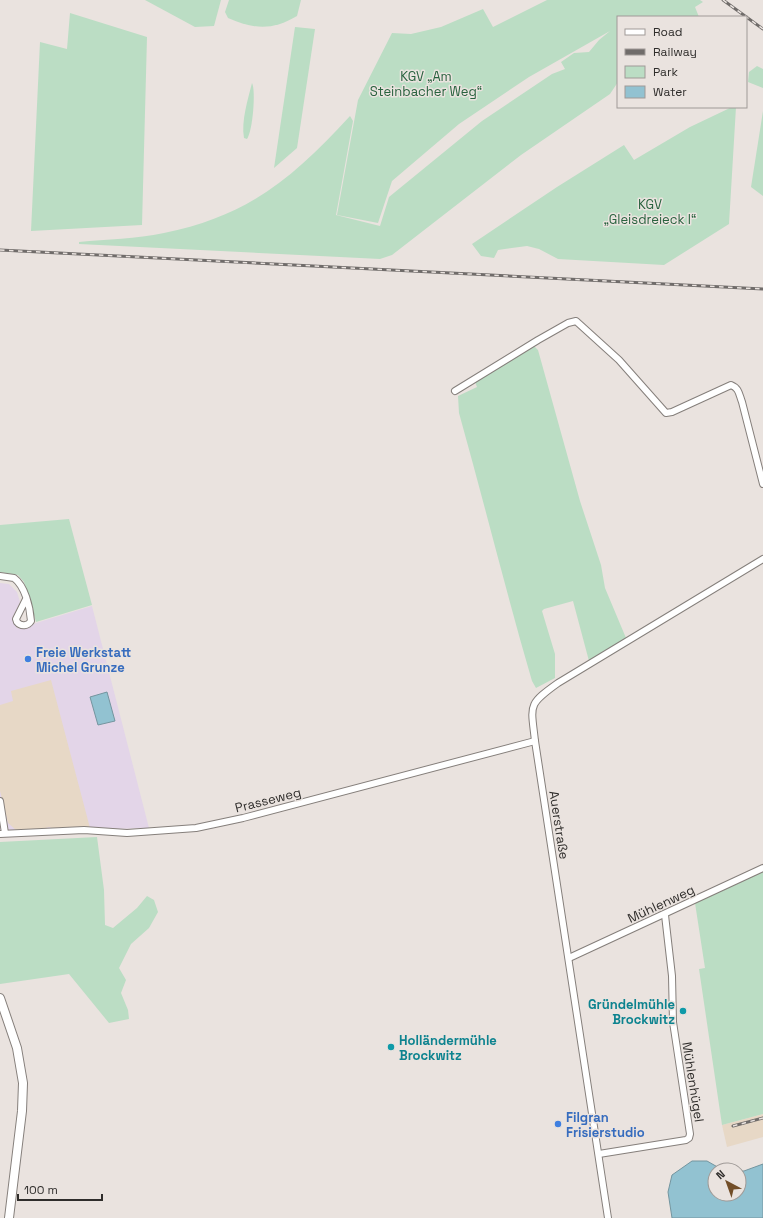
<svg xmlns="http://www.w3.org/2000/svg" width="763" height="1218" font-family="'Space Grotesk',sans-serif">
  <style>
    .commercial { fill: #e3d5e8 }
    .industrial { fill: #e7d8c6 }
    .green { fill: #bbddc4 }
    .water { fill: #92c2d1; stroke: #74959f }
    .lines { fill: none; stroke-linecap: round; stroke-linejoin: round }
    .minor-casing { stroke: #857f7b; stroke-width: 8 }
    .tertiary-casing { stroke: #857f7b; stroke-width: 10 }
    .minor { stroke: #fff; stroke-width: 6 }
    .tertiary { stroke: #fff; stroke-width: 8 }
    .rail-casing { stroke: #706c6a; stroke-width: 3 }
    .rail { stroke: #eae3df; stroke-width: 1.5; stroke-dasharray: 4.5; stroke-linecap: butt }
    .shop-dot { fill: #3f7fe0; stroke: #eae3df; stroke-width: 1.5 }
    .culture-dot { fill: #0f9aa8; stroke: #eae3df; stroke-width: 1.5 }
    .labels { text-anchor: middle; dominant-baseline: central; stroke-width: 3; stroke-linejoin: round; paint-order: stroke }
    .park-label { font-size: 13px; fill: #28623e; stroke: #eae3df }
    .shop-label { font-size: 13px; font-weight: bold; fill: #366cbe; stroke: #eae3df; text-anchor: start }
    .street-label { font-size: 13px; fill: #2f2d2b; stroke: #eae3df }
    .culture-label { font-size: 13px; font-weight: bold; fill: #0d838f; stroke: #eae3df; text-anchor: end }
  </style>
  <rect width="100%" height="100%" fill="#eae3df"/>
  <path class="commercial" d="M0 583 9 584 17 592 20 602 12 619 17 628 24 629 36 623 92 606 149 828 0 832Z"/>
  <g class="industrial">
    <path d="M51 680 90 828 52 829 50 827 41 829 16 830 8 823 0 791V705L13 701 11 691Z"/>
    <path d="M763 1114V1137L727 1147 722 1125Z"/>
  </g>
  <g class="green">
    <path d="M145 0H221L214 26 195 27Z"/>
    <path d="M229 0H301L297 16C272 31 253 29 228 18L225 12Z"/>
    <path d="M547 0H700L703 2 695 7 699 17H618V82L610 94 521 155 392 255 380 259 79 244V242C107 239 136 239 164 233 248 216 293 178 350 116L353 121 336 215 380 226 389 197 482 121 552 74 565 69 561 62 574 53 589 52 599 40 610 31 529 77 459 124 392 181 378 223 337 215 358 100 392 33 411 34 441 27 483 9 493 27Z"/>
    <path d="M70 13 147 37 142 225 31 231 40 42 67 49Z"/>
    <path d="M295 27 315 29 297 148 274 168Z"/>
    <path d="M757 66 763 69V88L748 82 749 72Z"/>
    <path d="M252 83C256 90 253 131 247 139L244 138C241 121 248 99 252 83Z"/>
    <path d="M732 107H736L729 224 664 265 558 259 539 249 527 246 498 250 494 258 481 256 472 244 557 187 624 145 634 160 690 127Z"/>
    <path d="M763 111V196L751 187Z"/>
    <path d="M531 343 538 350 580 501 601 565 605 588 626 638 589 661 573 601 544 609 542 611 555 654V678L536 688 532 681C506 592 484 502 459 413L458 396 477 387 474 379Z"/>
    <path d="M69 519 92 605 36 622 24 582 18 575 0 572V525Z"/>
    <path d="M97 837 104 890 105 925 113 928 137 908 147 896 154 900 158 912 149 928 131 944 119 968 126 980 121 993 128 1010 129 1019 109 1023 69 974 0 984V842Z"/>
    <path d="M763 872V1114L722 1125 699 969 705 968 695 903Z"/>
  </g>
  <g class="water">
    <path d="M107 692 115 721 98 725 90 697Z"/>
    <path d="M692 1161H707L721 1169 730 1170H715V1194H739V1171H744L763 1164V1218H672L668 1192 672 1175Z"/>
  </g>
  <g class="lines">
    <g class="minor-casing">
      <g id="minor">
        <path d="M455 391 538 340 568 323 576 321 619 360 666 413 672 412 731 385C739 388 739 394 742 402L763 484"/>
        <path d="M0 576 14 578C25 586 30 607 31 621 28 626 21 627 17 622L16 619 26 599"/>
        <path d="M0 801 5 833"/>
        <path d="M0 834 84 830 127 833 196 828 243 818 535 741"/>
        <path d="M569 958 763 868"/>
        <path d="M599 1154 686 1140 689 1138 690 1134 673 1022 672 976 665 915"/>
        <path d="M608 1218 535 741C531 705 527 705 558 683L763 559"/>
      </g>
    </g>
    <g class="tertiary-casing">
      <path id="tertiary" d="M0 998 17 1048 23 1083 22 1111 9 1218"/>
    </g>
    <use href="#minor" class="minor"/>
    <use href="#tertiary" class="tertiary"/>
    <g class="rail-casing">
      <g id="rail">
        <path d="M723 0 763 29"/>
        <path d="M0 250 763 289"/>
        <path d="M733 1126 763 1118"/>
      </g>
    </g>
    <use href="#rail" class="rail"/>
  </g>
  <g class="shop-dot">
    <circle cx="28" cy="659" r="4"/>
    <circle cx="558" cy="1124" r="4"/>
  </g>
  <g class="culture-dot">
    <circle cx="683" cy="1011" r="4"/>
    <circle cx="391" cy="1047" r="4"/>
  </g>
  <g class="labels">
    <g class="park-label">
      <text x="426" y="76">KGV „Am<tspan x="426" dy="15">Steinbacher Weg“</tspan></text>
      <text x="650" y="204">KGV<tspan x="650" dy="15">„Gleisdreieck I“</tspan></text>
    </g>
    <g class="shop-label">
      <text x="36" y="652">Freie Werkstatt<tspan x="36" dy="15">Michel Grunze</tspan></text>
      <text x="566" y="1117">Filgran<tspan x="566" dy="15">Frisierstudio</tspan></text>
    </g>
    <g class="street-label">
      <text transform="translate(268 800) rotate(-14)">Prasseweg</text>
      <text transform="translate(559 825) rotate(81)">Auerstraße</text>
      <text transform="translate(661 904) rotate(-25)">Mühlenweg</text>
      <text transform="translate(693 1082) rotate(81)">Mühlenhügel</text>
    </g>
    <g class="culture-label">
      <text x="675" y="1004">Gründelmühle<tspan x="675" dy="15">Brockwitz</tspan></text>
      <text x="399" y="1040" text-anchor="start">Holländermühle<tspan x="399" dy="15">Brockwitz</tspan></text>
    </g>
  </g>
  <rect x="617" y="16" width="130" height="92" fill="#eae3df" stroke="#9f9a97"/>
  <rect x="625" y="29" width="20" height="6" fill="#ffffff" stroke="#9f9a97"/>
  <text x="653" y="36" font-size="12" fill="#2f2d2b">Road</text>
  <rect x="625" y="49" width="20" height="6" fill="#706c6a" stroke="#9f9a97"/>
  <text x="653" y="56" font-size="12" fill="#2f2d2b">Railway</text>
  <rect x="625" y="66" width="20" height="12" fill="#bbddc4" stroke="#9f9a97"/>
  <text x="653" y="76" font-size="12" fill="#2f2d2b">Park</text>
  <rect x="625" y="86" width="20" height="12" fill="#92c2d1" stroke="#9f9a97"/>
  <text x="653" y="96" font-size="12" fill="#2f2d2b">Water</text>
  <g transform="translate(727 1182) rotate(319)"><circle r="19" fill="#eae3df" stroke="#9f9a97"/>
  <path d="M0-3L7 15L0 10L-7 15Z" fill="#724e28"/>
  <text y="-6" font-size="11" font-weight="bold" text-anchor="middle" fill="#2f2d2b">N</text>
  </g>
  <path d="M18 1194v6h84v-6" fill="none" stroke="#2f2d2b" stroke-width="2"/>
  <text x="24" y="1194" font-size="12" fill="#2f2d2b" stroke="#eae3df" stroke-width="3" paint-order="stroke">100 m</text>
</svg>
